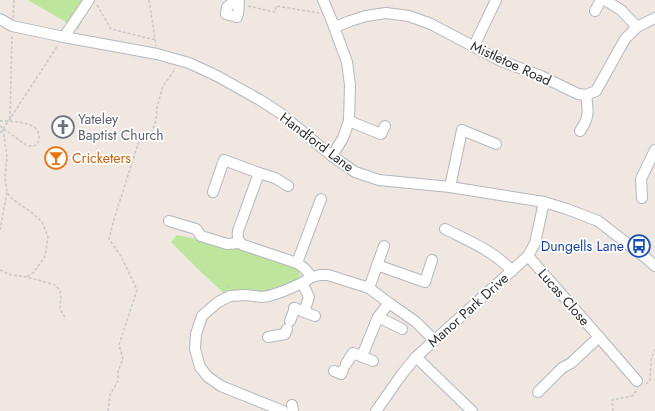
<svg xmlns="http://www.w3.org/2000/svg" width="655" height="411" font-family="Jost,sans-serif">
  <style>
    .green { fill: #bde59c }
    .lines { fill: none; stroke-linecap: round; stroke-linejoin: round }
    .minor-casing { stroke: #b3b7c1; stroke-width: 12 }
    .path { stroke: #c8c8c8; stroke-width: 1.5; stroke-dasharray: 3 2; stroke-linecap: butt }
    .minor { stroke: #fff; stroke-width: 10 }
    .labels { text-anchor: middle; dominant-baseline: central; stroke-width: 3.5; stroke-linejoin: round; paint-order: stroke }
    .street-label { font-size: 14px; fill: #2d2d2d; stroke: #fff }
    .worship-label { font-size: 14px; fill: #5b616d; stroke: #fff; text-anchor: start }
    .food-label { font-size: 14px; fill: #c56008; stroke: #fff; text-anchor: start }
    .transit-label { font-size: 14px; fill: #164399; stroke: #fff; text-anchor: end }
  </style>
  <rect width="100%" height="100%" fill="#efe7e0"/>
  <g class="green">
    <path d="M28 0H93L78 29Z"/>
    <path d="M177 235 238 248 298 268 301 279 265 293 243 291 224 293 202 273 171 242Z"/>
  </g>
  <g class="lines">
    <g class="minor-casing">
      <g id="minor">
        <path d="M323 0 330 16 347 62 350 85 349 121 343 138 332 156"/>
        <path d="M605 0 621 10 637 27"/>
        <path d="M238 3 231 4 227 7 226 14 237 17C240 9 238 6 239 0"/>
        <path d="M595 11 601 0"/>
        <path d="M0 19 12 26 64 37 157 54 189 63 217 76 260 100 280 113 332 156 355 172 379 180 450 187 544 202 567 209 598 221 646 258 655 266"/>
        <path d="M335 27 350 21 366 16 386 13 409 16 431 24 501 61 541 76 578 94 586 95 596 91 625 39 637 27 655 18"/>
        <path d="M64 37 89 0"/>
        <path d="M474 46 496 0"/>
        <path d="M349 121 381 134 385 126"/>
        <path d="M580 131C590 117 588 110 586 95"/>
        <path d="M259 173 275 178 288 186"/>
        <path d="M450 187 462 130 496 144"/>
        <path d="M213 192 224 160 259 173 238 231C237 237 238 241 243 245L297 263 304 268 312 277"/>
        <path d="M642 198 641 179 655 150"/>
        <path d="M169 221 196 229 201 236 227 244 240 243"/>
        <path d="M445 229C469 241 494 251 512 271"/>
        <path d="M528 256 599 337 571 363 562 368 538 392"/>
        <path d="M297 263 321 199"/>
        <path d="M377 265 425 282 432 260"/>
        <path d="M302 283 309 297 304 312"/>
        <path d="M369 288 384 246"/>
        <path d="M294 308 315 316"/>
        <path d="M378 317 402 329"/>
        <path d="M290 321 295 308"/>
        <path d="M268 337 285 334 287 329"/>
        <path d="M599 337 637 381"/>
        <path d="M362 356 378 317 389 303"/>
        <path d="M416 357 472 411"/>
        <path d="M346 364 353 353 373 361"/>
        <path d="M334 371 341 374 343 370"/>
        <path d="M292 405 293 411"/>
        <path d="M283 411 221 386 208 377 200 367 195 349 196 334 202 316 218 302 230 296 246 295 262 297 269 296 284 291 302 283 312 277 320 275H328L369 288 389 303 416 322 434 340"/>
        <path d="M376 411 402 374 416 357 528 256 535 243 544 202"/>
      </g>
    </g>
    <g class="path">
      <path d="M149 0 156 46"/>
      <path d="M97 5 111 29 156 40"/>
      <path d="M248 6 275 12 276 6 319 13"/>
      <path d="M13 18 14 0"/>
      <path d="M10 119 12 35"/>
      <path d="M0 121C11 121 37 121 39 135 40 140 38 143 34 146H30L26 145 0 126"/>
      <path d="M3 129 7 157 5 179 7 192 10 197 19 204 30 211 42 222 48 237 45 256 34 272 27 277"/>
      <path d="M0 133 10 119 58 45"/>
      <path d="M0 230 7 192"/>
      <path d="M0 270 11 275 27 277 55 285 60 290 61 298 60 306 61 311 66 319"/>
      <path d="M228 287 229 282"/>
      <path d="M646 384 650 381 651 360 655 349"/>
      <path d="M108 411 110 395 118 381V371L123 359 119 345 137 290 121 256 109 239 114 219 140 138 151 135 156 120 157 107 163 86 174 71V68"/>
      <path d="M613 411 612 400 632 396 638 389"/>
    </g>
    <use href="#minor" class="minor"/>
  </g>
  <defs>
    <g id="church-ring" transform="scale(1.15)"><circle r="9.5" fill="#fff" stroke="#6b7280" stroke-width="1.5"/><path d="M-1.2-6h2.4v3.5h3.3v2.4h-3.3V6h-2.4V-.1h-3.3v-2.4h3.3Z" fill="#6b7280"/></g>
    <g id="bar-ring" transform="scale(1.15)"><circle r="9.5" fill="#fff" stroke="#e8710a" stroke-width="1.5"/><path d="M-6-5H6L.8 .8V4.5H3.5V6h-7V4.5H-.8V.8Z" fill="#e8710a"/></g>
    <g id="bus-ring" transform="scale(1.15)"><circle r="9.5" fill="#fff" stroke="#1a4fb4" stroke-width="1.5"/><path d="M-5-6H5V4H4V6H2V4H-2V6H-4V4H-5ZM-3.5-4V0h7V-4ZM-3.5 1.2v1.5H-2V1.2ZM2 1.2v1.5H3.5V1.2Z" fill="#1a4fb4"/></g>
  </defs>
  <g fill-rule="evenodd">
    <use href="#church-ring" x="63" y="127"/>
    <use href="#bar-ring" x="56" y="158"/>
    <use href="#bus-ring" x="639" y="246"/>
  </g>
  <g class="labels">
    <g class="street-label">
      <text transform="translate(511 63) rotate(25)">Mistletoe Road</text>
      <text transform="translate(317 142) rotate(37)">Handford Lane</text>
      <text transform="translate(564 297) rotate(49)">Lucas Close</text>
      <text transform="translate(468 310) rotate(-42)">Manor Park Drive</text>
    </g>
    <g class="worship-label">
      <text x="78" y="119">Yateley<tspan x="78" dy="16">Baptist Church</tspan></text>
    </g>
    <g class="food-label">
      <text x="72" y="158">Cricketers</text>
    </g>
    <g class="transit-label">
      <text x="624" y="246">Dungells Lane</text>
    </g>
  </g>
</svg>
